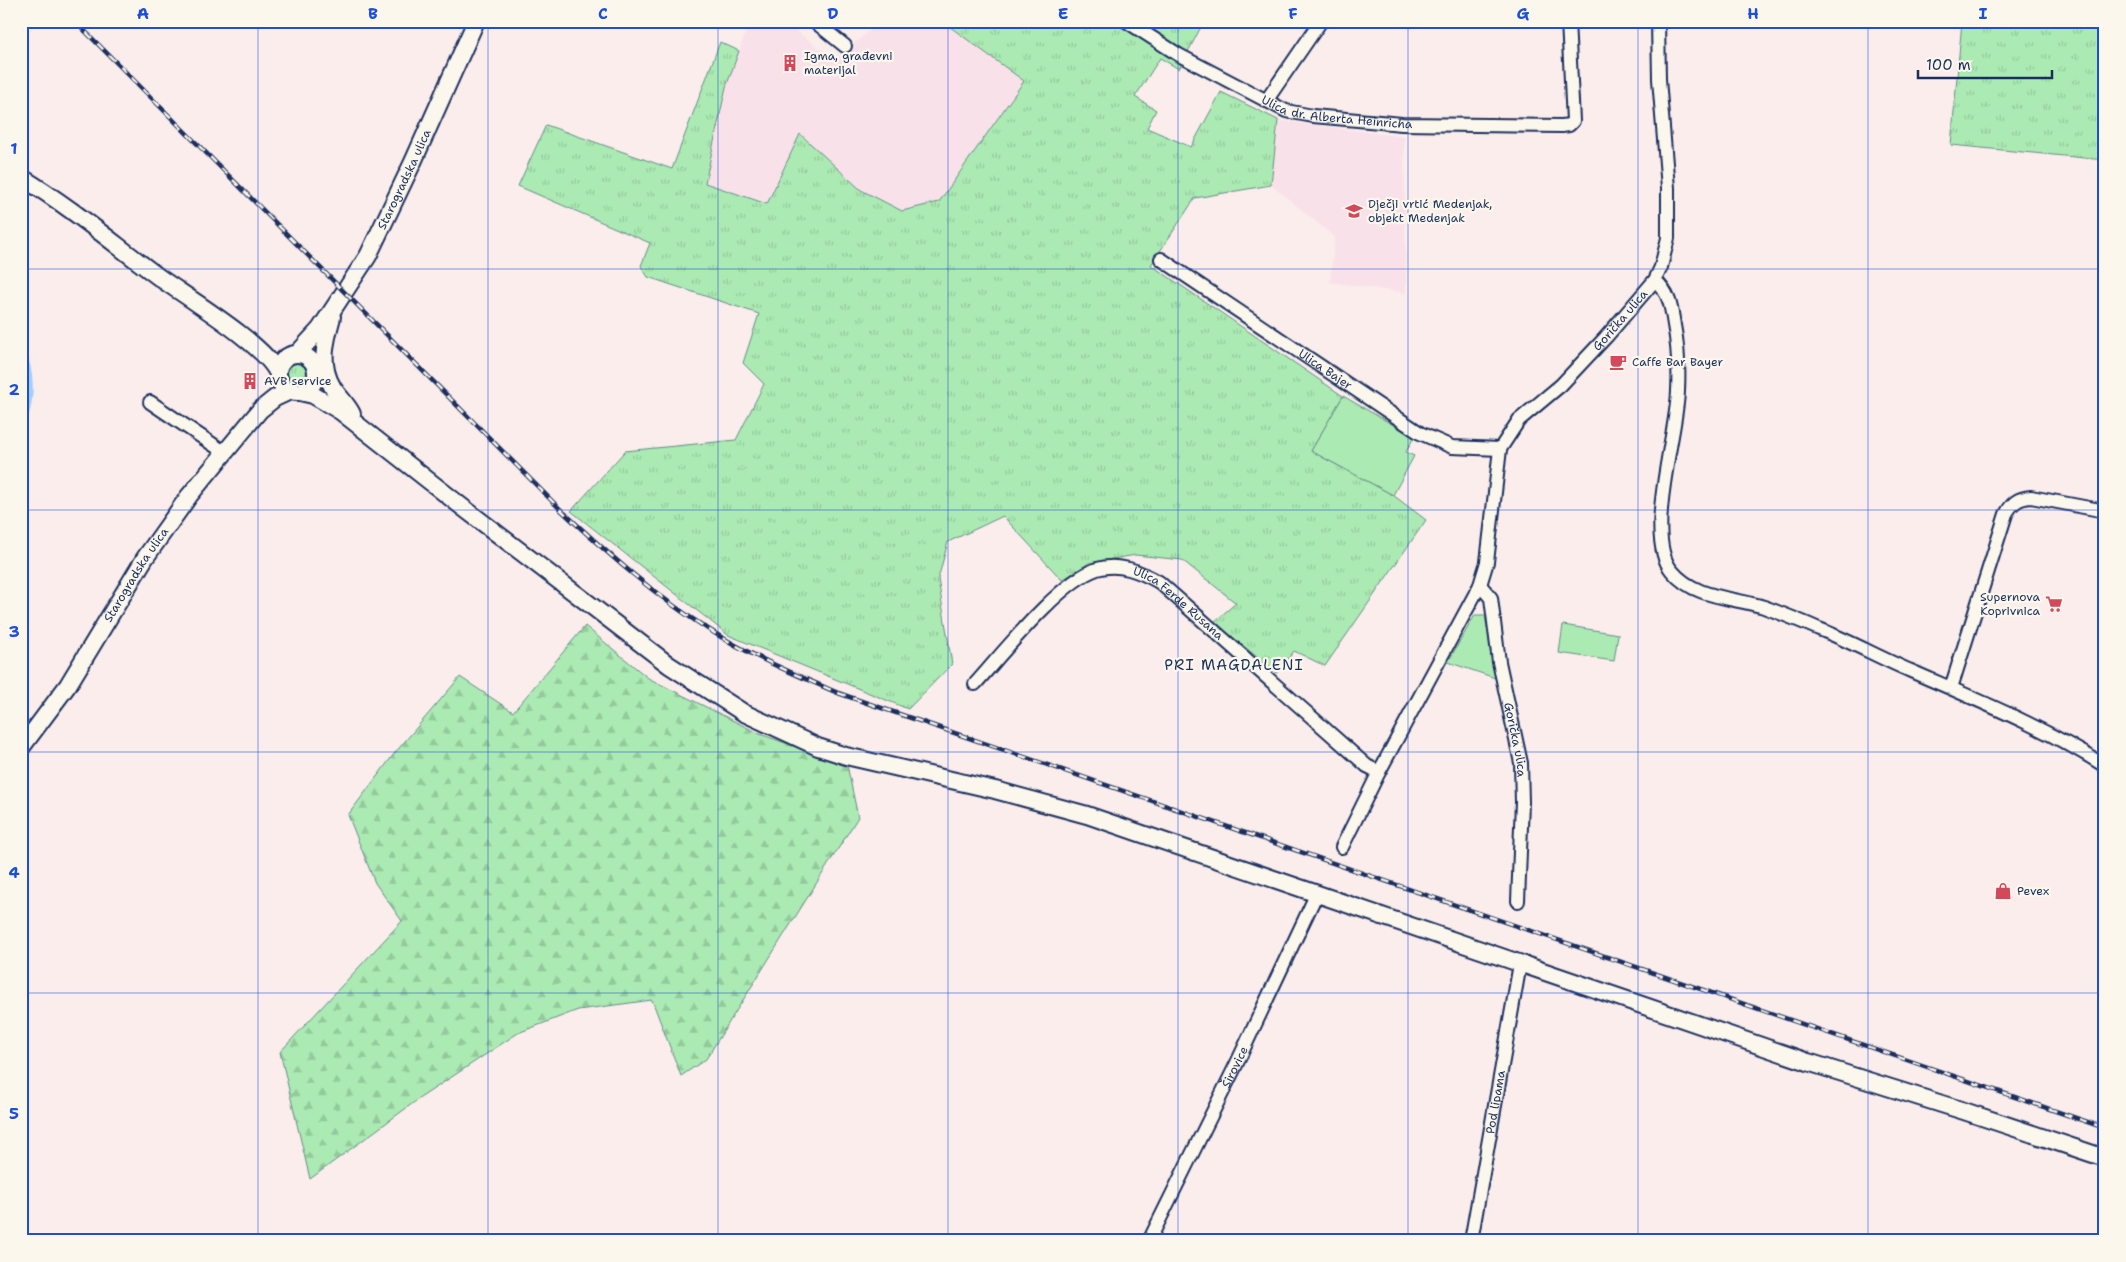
<svg xmlns="http://www.w3.org/2000/svg" width="2126" height="1262" font-family="'Shantell Sans',sans-serif">
  <style>
    .built { fill: #f9e1e9 }
    .grass { fill: url(#grass-tufts); stroke: #638c88 }
    .forest { fill: url(#forest-firs); stroke: #638c88 }
    .park { fill: #abeab2; stroke: #638c88 }
    .lines { fill: none; stroke-linecap: round; stroke-linejoin: round }
    .river { stroke: #a1cefc; stroke-width: 16 }
    .minor-casing { stroke: #1b2f5e; stroke-width: 16 }
    .major-casing { stroke: #1b2f5e; stroke-width: 20 }
    .minor { stroke: #fbf7ec; stroke-width: 12 }
    .major { stroke: #fbf7ec; stroke-width: 16 }
    .rail-casing { stroke: #1b2f5e; stroke-width: 4.5 }
    .rail { stroke: #fbf7ec; stroke-width: 2.5; stroke-dasharray: 8; stroke-linecap: butt }
    .grid { fill: none; stroke: #1d4ed8; stroke-width: 1; stroke-opacity: 0.55 }
    .labels { text-anchor: middle; dominant-baseline: central; stroke-width: 4.5; stroke-linejoin: round; paint-order: stroke }
    .poi-label { font-size: 12px; fill: #1b2f5e; stroke: #fbf7ec; text-anchor: start }
    .street-label { font-size: 12px; fill: #1b2f5e; stroke: #fbf7ec }
    .quarter-label { font-size: 15px; letter-spacing: 1px; fill: #1b2f5e; stroke: #fbf7ec }
    .neatline { fill: none; stroke: #1d4ed8; stroke-width: 2 }
    .grid-label { font-size: 16px; text-anchor: middle; font-weight: bold; fill: #1d4ed8 }
  </style>
  <defs>
    <pattern id="grass-tufts" width="24" height="20" patternUnits="userSpaceOnUse" patternTransform="scale(1.25)"><rect width="24" height="20" fill="#abeab2"/><path d="M3 7l-1-3M5 7V3M7 7l1-3M15 17l-1-3M17 17v-4M19 17l1-3" fill="none" stroke="#93c99c"/></pattern>
    <pattern id="forest-firs" width="22" height="20" patternUnits="userSpaceOnUse" patternTransform="scale(1.25)"><rect width="22" height="20" fill="#abeab2"/><path d="M5 1l3.5 6h-7zM16 11l3.5 6h-7z" fill="#93c99c"/></pattern>
  </defs>
  <rect width="100%" height="100%" fill="#faedeb"/>
  <filter id="ink" filterUnits="userSpaceOnUse"><feTurbulence type="fractalNoise" baseFrequency=".02" numOctaves="2"/><feDisplacementMap in="SourceGraphic" scale="10" xChannelSelector="R" yChannelSelector="G"/><feConvolveMatrix kernelMatrix="1 2 1 2 8 2 1 2 1" color-interpolation-filters="sRGB"/></filter>
  <g filter="url(#ink)">
    <g class="built">
      <path d="M750 21H783L835 60 881 21H942L1024 80 939 202 902 212 861 190 800 134 767 204 705 183 726 87Z"/>
      <path d="M1278 120 1404 137 1406 293 1330 282 1335 237 1271 185Z"/>
    </g>
    <g class="grass">
      <path d="M942 21H1204L1179 69 1160 58 1135 97 1156 110 1147 128 1191 147 1221 92 1278 120 1271 185 1195 198 1151 265 1343 396 1311 451 1393 495 1426 520 1325 666 1294 651 1277 673 1214 622 1236 603 1182 560 1136 555 1089 563 1062 580 1003 516 948 542 938 579 952 664 908 709 728 635 571 511 625 451 736 440 764 384 743 363 759 314 648 277 641 266 650 243 518 186 546 125 672 169 720 42 739 51 726 87 705 183 767 204 800 134 861 190 902 211 939 202 1024 81Z"/>
      <path d="M1962 21H2105V160L1951 145Z"/>
      <circle cx="298" cy="373" r="11"/>
    </g>
    <path class="forest" d="M585 626 648 678 760 734 847 765 858 817 706 1059 681 1076 652 1000 578 1010 518 1033 420 1098 310 1179 280 1052 402 921 375 883 348 815 394 754 460 677 513 712Z"/>
    <g class="park">
      <path d="M1343 396 1414 437 1406 452 1414 456 1393 495 1311 451Z"/>
      <path d="M1475 615H1485L1495 678 1448 662Z"/>
      <path d="M1563 625 1618 634 1614 661 1559 653Z"/>
    </g>
    <g class="lines">
      <path class="river" d="M21 362C26 379 26 396 21 413"/>
      <g class="minor-casing">
        <g id="minor">
          <path d="M814 21 845 46"/>
          <path id="s1" d="M1126 21 1179 55 1286 111 1313 116 1402 124 1562 126 1569 125 1573 121 1568 21"/>
          <path d="M1266 101 1321 21"/>
          <path id="s2" d="M1161 259 1420 433 1452 447 1500 449"/>
          <path d="M1655 280C1670 294 1671 306 1674 325 1678 346 1679 370 1678 391 1677 435 1643 537 1672 571 1695 599 1733 597 1764 607 1783 614 1801 621 1819 629 1850 641 1880 658 1911 671 1977 700 2044 727 2105 766"/>
          <path d="M150 402 224 452"/>
          <path id="s3" d="M1480 585 1491 598 1499 662 1521 763 1522 802 1518 901"/>
          <path id="s4" d="M975 684C1003 653 1060 581 1097 569 1119 562 1141 572 1159 582L1367 766 1379 772"/>
          <path d="M1951 688 2006 514C2012 503 2018 498 2031 497L2105 511"/>
          <path id="s5" d="M1342 847 1379 772 1480 585 1487 562 1500 449 1519 420 1561 385 1606 337 1655 280 1661 267 1668 238V188L1659 79 1658 21"/>
          <path id="s6" d="M1149 1241 1236 1065 1317 893"/>
          <path id="s7" d="M1471 1241 1520 964"/>
        </g>
      </g>
      <g class="major-casing">
        <g id="major">
          <path d="M21 177C71 207 114 244 160 278 188 298 267 346 278 374"/>
          <path d="M332 317C325 342 319 365 333 388 339 397 347 404 352 414"/>
          <path id="s8" d="M297 354 320 329 368 256 413 162 476 21"/>
          <circle cx="297" cy="373" r="19"/>
          <path d="M300 392 313 395 340 411 461 506 669 665 744 713 818 747 846 756 995 790 1087 815 1808 1062 1964 1111 2105 1158"/>
          <path id="s9" d="M21 748 68 685 145 558 189 496 260 410 275 398 290 391"/>
        </g>
      </g>
      <use href="#minor" class="minor"/>
      <use href="#major" class="major"/>
      <g class="rail-casing">
        <path id="rail" d="M75 21 560 509C607 553 654 595 708 629 749 655 794 674 838 693L2105 1128"/>
      </g>
      <use href="#rail" class="rail"/>
    </g>
  </g>
  <path class="grid" d="M258 21V1241M488 21V1241M718 21V1241M948 21V1241M1178 21V1241M1408 21V1241M1638 21V1241M1868 21V1241M21 269H2105M21 510H2105M21 752H2105M21 993H2105"/>
  <defs>
    <g id="building-bare" transform="scale(1.35)"><path d="M-4-6H4V6H1V3H-1V6H-4ZM-2.5-4.3h1.7v1.8h-1.7ZM.8-4.3h1.7v1.8H.8ZM-2.5-1h1.7V.8h-1.7ZM.8-1h1.7V.8H.8Z" fill="#d1495b" stroke="#fbf7ec" stroke-width="2.5" paint-order="stroke"/></g>
    <g id="school-bare" transform="scale(1.35)"><path d="M0-5L7-2L0 1L-7-2ZM-4 1L0 2.5L4 1V4Q0 6-4 4Z" fill="#d1495b" stroke="#fbf7ec" stroke-width="2.5" paint-order="stroke"/></g>
    <g id="cafe-bare" transform="scale(1.35)"><path d="M-5.5-4.5H6V0H3Q3 3.5 0 3.5H-2.5Q-5.5 3.5-5.5 0ZM3-3.2v2h1.7v-2ZM-6 4.5H4V6H-6Z" fill="#d1495b" stroke="#fbf7ec" stroke-width="2.5" paint-order="stroke"/></g>
    <g id="supermarket-bare" transform="scale(1.35)"><path d="M-6-5.5h2.5l.6 2H6L4.5 2H-2.5L-4.4-4H-6ZM-1.5 3.2a1.3 1.3 0 1 0 .1 0ZM3 3.2a1.3 1.3 0 1 0 .1 0Z" fill="#d1495b" stroke="#fbf7ec" stroke-width="2.5" paint-order="stroke"/></g>
    <g id="shop-bare" transform="scale(1.35)"><path d="M-5-2.5h2.3a2.7 3.5 0 0 1 5.4 0H5L5.5 6h-11ZM-1.5-2.5h3a1.5 2.3 0 0 0-3 0Z" fill="#d1495b" stroke="#fbf7ec" stroke-width="2.5" paint-order="stroke"/></g>
  </defs>
  <g fill-rule="evenodd">
    <use href="#building-bare" x="790" y="63"/>
    <use href="#school-bare" x="1354" y="211"/>
    <use href="#cafe-bare" x="1618" y="362"/>
    <use href="#building-bare" x="250" y="381"/>
    <use href="#supermarket-bare" x="2054" y="604"/>
    <use href="#shop-bare" x="2003" y="891"/>
  </g>
  <g class="labels">
    <g class="poi-label">
      <text x="804" y="56">Igma, građevni<tspan x="804" dy="14">materijal</tspan></text>
      <text x="1368" y="204">Dječji vrtić Medenjak,<tspan x="1368" dy="14">objekt Medenjak</tspan></text>
      <text x="1632" y="362">Caffe Bar Bayer</text>
      <text x="264" y="381">AVB service</text>
      <text x="2040" y="597" text-anchor="end">Supernova<tspan x="2040" dy="14">Koprivnica</tspan></text>
      <text x="2017" y="891">Pevex</text>
    </g>
    <g class="street-label">
      <text stroke="none"><textPath href="#s1" startOffset="234">Ulica dr. Alberta Heinricha</textPath></text>
      <text stroke="none"><textPath href="#s8" startOffset="206">Starogradska ulica</textPath></text>
      <text stroke="none"><textPath href="#s5" startOffset="611">Gorička ulica</textPath></text>
      <text stroke="none"><textPath href="#s2" startOffset="198">Ulica Bajer</textPath></text>
      <text stroke="none"><textPath href="#s9" startOffset="208">Starogradska ulica</textPath></text>
      <text stroke="none"><textPath href="#s4" startOffset="262">Ulica Ferde Rusana</textPath></text>
      <text stroke="none"><textPath href="#s3" startOffset="161">Gorička ulica</textPath></text>
      <text stroke="none"><textPath href="#s6" startOffset="194">Širovice</textPath></text>
      <text stroke="none"><textPath href="#s7" startOffset="141">Pod lipama</textPath></text>
    </g>
    <g class="quarter-label">
      <text x="1234" y="665">PRI MAGDALENI</text>
    </g>
  </g>
  <rect width="2126" height="1262" fill="none" stroke="#fbf7ec" stroke-width="55"/>
  <path d="M1918 70v8h134v-8" fill="none" stroke="#1b2f5e" stroke-width="2.5"/>
  <text x="1926" y="70" font-size="15" fill="#1b2f5e" stroke="#fbf7ec" stroke-width="4" paint-order="stroke">100 m</text>
  <rect x="28" y="28" width="2070" height="1206" class="neatline"/>
  <g class="grid-label">
    <text x="143" y="19">A</text>
    <text x="373" y="19">B</text>
    <text x="603" y="19">C</text>
    <text x="833" y="19">D</text>
    <text x="1063" y="19">E</text>
    <text x="1293" y="19">F</text>
    <text x="1523" y="19">G</text>
    <text x="1753" y="19">H</text>
    <text x="1983" y="19">I</text>
    <text x="14" y="154">1</text>
    <text x="14" y="395">2</text>
    <text x="14" y="637">3</text>
    <text x="14" y="878">4</text>
    <text x="14" y="1119">5</text>
  </g>
</svg>
